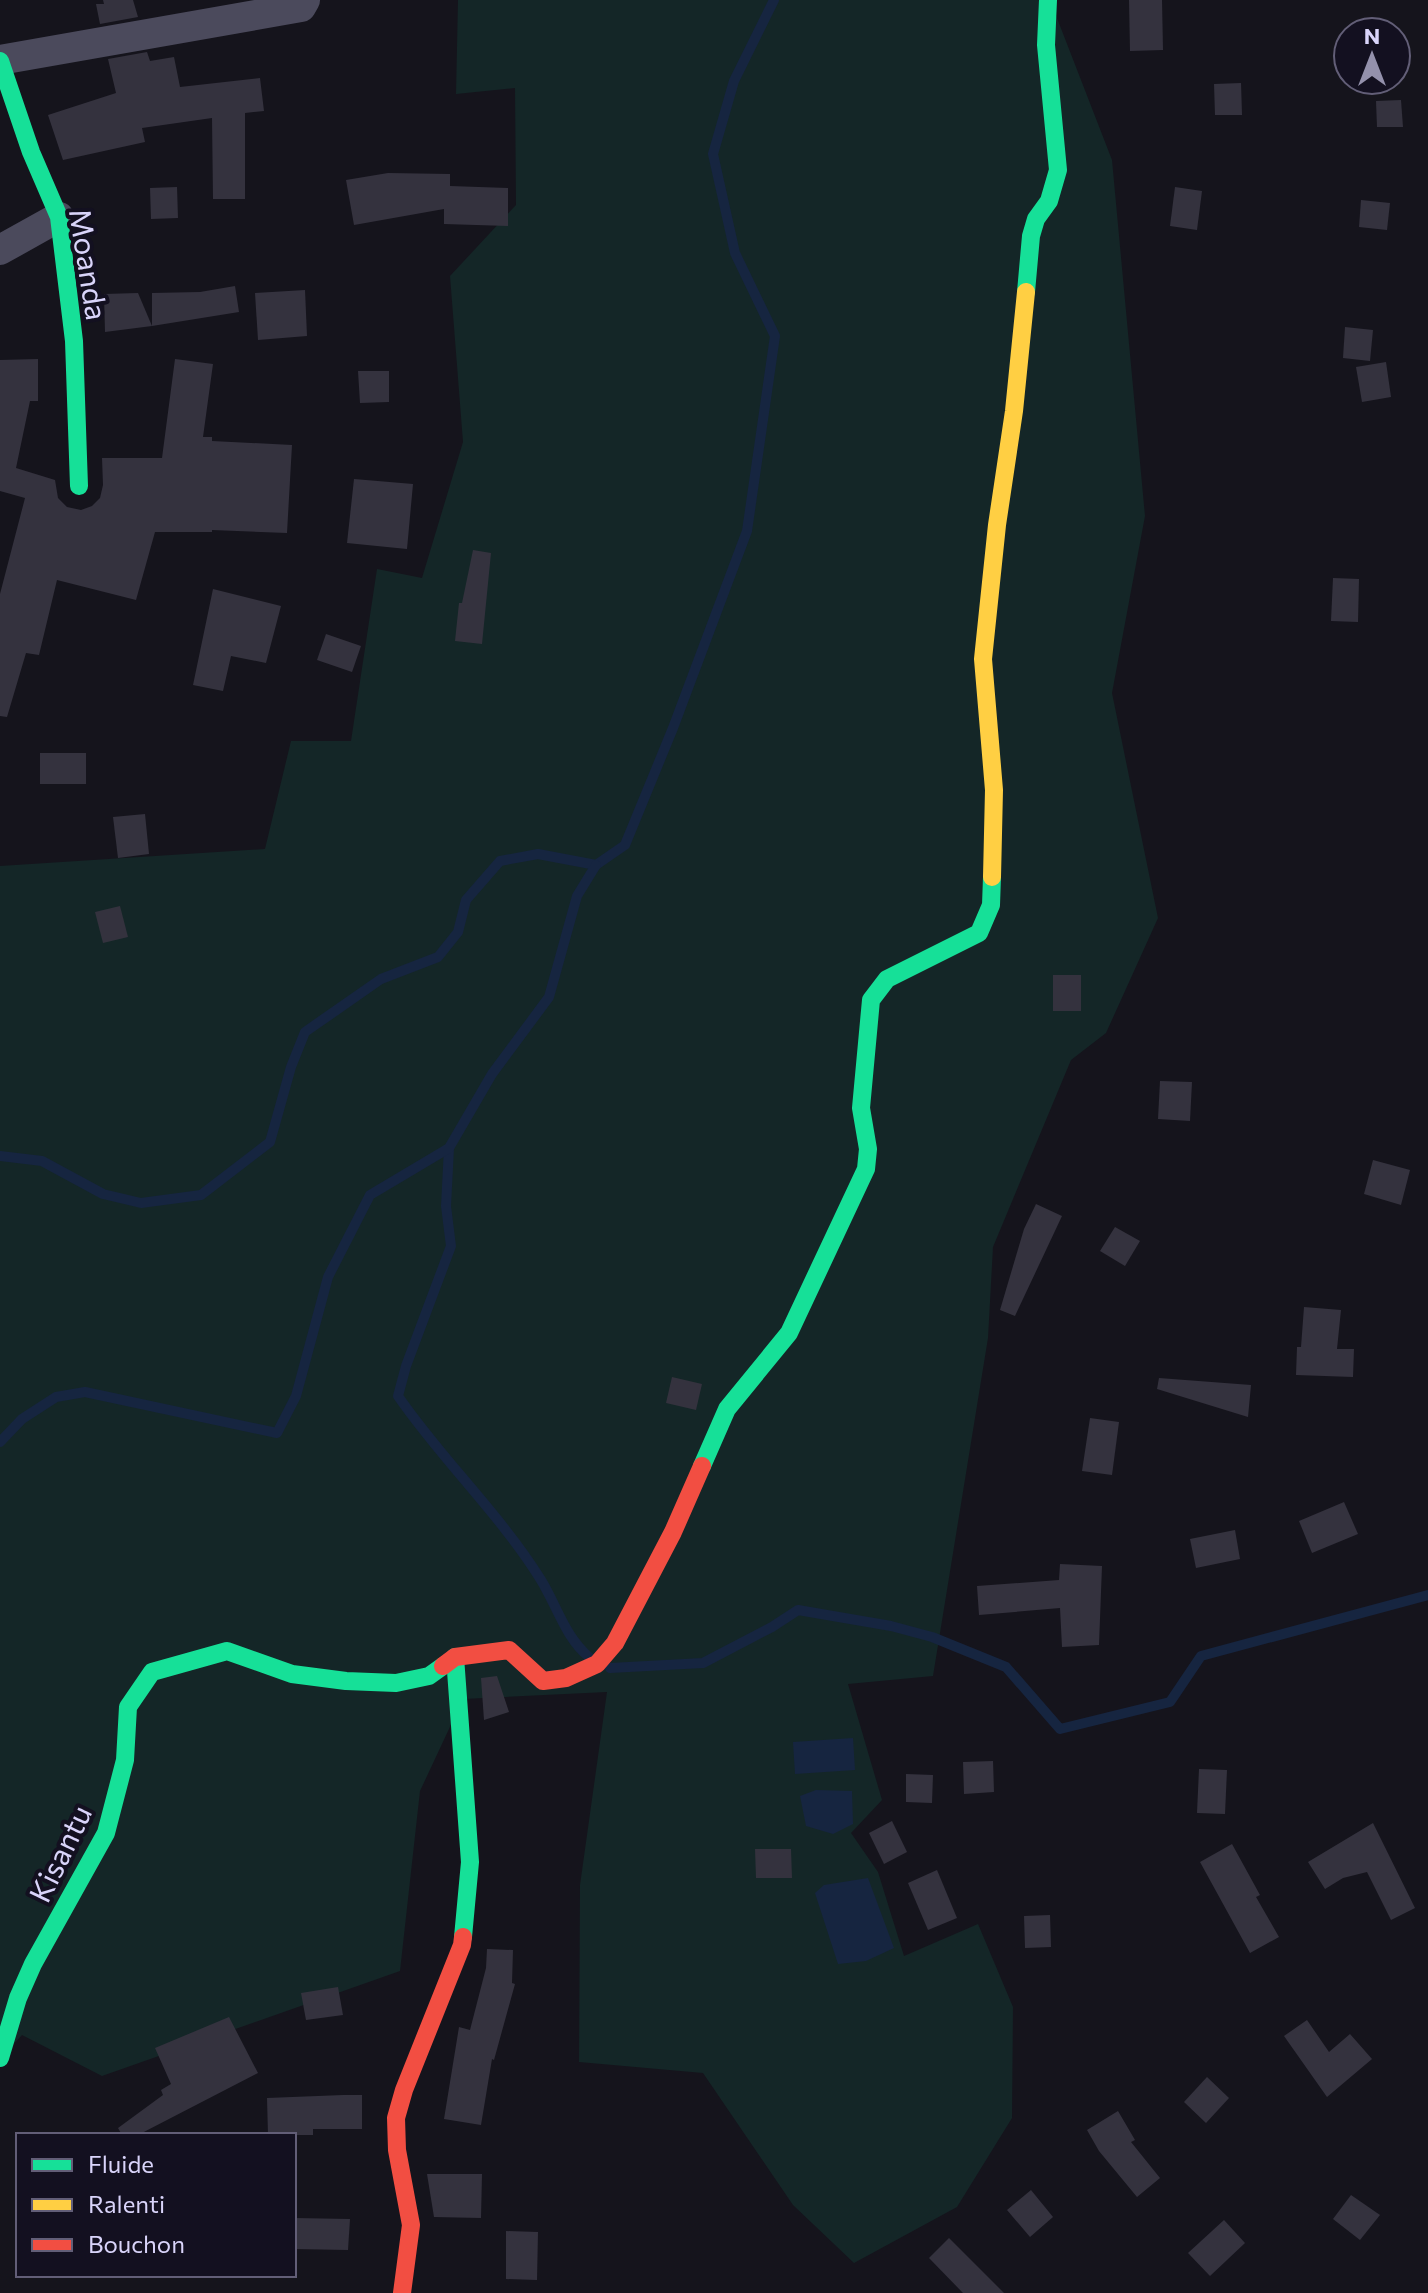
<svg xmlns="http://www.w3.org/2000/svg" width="1428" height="2293" font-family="Commissioner,sans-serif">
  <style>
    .green { fill: #142627 }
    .water { fill: #162540 }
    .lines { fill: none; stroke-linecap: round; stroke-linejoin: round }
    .stream { stroke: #162540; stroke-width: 10 }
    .building { fill: #34323e }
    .street { stroke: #4b4a5c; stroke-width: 30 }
    .fast { stroke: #16e098; stroke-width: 18 }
    .slow { stroke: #ffcf43; stroke-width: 18 }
    .jam { stroke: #f24e42; stroke-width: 18 }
    .labels { text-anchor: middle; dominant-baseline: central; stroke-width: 8; stroke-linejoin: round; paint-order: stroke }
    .street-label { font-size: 30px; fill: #d9d4fa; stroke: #131020 }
  </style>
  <rect width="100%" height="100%" fill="#15141c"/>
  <path class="green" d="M458 0H1050L1112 160 1145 516 1112 693 1158 918 1106 1033 1071 1060 993 1247 988 1338 933 1676 848 1684 882 1800 851 1833 878 1872 904 1956 978 1924 1013 2007 1012 2118 957 2207 854 2263 793 2205 703 2073 579 2062 580 1885 607 1692 463 1699 420 1791 400 1971 102 2076 22 2035 0 2059V866L265 849 291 741H351L377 569 422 578 463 442 450 276 516 205 515 88 456 94Z"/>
  <g class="water">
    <path d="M853 1738 855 1770 795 1774 793 1742Z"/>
    <path d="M816 1790 852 1791 853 1824 833 1834 806 1826 800 1796Z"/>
    <path d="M868 1878 894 1948 866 1961 838 1964 815 1893 824 1885Z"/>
  </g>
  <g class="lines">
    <g class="stream">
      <path d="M449 1148 446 1206 451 1246 406 1366 398 1396C442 1460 500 1514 541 1580 557 1606 565 1637 589 1657"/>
      <path d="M0 1156 42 1161 103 1194 141 1203 201 1195 270 1142 291 1067 305 1032 381 979 438 957 458 932 466 900 500 861 538 854 596 865 625 845 673 728 747 531 775 336 735 253 713 154 734 81 774 0"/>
      <path d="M0 1442 22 1419 56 1397 85 1392 277 1433 296 1396 328 1277 370 1195 449 1148 492 1074 549 997 577 896 596 865"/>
      <path d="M610 1668 703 1663 772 1627 798 1610 891 1626 932 1637 1006 1667 1060 1729 1170 1702 1201 1656 1428 1595"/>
    </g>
  </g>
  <g class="building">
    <path d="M103 0H133L138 17 100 24 96 4H104Z"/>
    <path d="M1129 0H1162L1163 50 1130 51Z"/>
    <path d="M147 52 150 61 174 57 180 87 260 78 264 111 245 113V199H213L212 118 142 128 145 142 63 160 48 115 116 93 108 59Z"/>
    <path d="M1241 83 1242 115H1215L1214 84Z"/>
    <path d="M1401 100 1403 127H1377L1376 101Z"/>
    <path d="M388 173 450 174V186L508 188V226L444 224V209L354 225 346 180Z"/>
    <path d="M177 187 178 218 151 219 150 188Z"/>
    <path d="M1175 187 1202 191 1197 230 1170 226Z"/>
    <path d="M1361 200 1390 203 1387 230 1359 227Z"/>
    <path d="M235 286 239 312 152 326V293L200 292Z"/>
    <path d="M305 290 307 336 258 340 255 293Z"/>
    <path d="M138 293 152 326 105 332 104 294Z"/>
    <path d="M1345 327 1373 330 1370 361 1343 358Z"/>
    <path d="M38 359V401H30L16 468 55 480 58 498 67 507 81 510 92 506 100 498 103 485 102 458H162L175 359 213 364 203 437H212V441L292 445 287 533 212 530V532H155L136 600 57 580 39 655 26 653 7 717 0 716V594L25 498 0 491V360Z"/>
    <path d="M1386 362 1391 397 1362 402 1356 367Z"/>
    <path d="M358 371H389V402L360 403Z"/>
    <path d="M354 479 413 484 407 549 347 543Z"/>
    <path d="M473 550 491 553 482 644 455 641 459 603H462Z"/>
    <path d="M1333 578 1359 579 1358 622 1331 621Z"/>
    <path d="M213 589 281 606 266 663 231 656 223 691 193 685Z"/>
    <path d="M326 634 361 646 352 672 317 660Z"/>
    <rect x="40" y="753" width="46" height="31"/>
    <path d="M145 814 149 854 118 858 113 817Z"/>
    <path d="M120 906 128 937 103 943 95 912Z"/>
    <rect x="1053" y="975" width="28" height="36"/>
    <path d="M1160 1081 1192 1082 1190 1121 1158 1119Z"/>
    <path d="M1373 1160 1410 1170 1401 1205 1364 1194Z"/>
    <path d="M1036 1204 1062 1216 1015 1316 1000 1310 1024 1229Z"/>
    <path d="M1115 1227 1140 1241 1125 1266 1100 1251Z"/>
    <path d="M1304 1307 1341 1310 1337 1349H1354L1353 1377 1296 1375 1297 1347H1301Z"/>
    <path d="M672 1377 702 1384 696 1410 666 1403Z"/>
    <path d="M1159 1378 1251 1385 1248 1417 1157 1389Z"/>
    <path d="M1090 1418 1119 1422 1112 1475 1082 1471Z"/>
    <path d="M1344 1502 1358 1534 1312 1553 1299 1521Z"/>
    <path d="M1235 1530 1240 1559 1196 1568 1190 1539Z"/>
    <path d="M1060 1564 1102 1566 1099 1645 1062 1647 1060 1608 979 1615 977 1586 1059 1580Z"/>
    <path d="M497 1676 509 1712 484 1720 481 1678Z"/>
    <path d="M993 1761 994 1792 964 1794 963 1762Z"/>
    <path d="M1199 1769 1227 1770 1225 1814 1197 1813Z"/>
    <path d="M906 1774 933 1775 932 1803 906 1802Z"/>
    <path d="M892 1821 907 1852 884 1864 869 1833Z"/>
    <path d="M1373 1823 1415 1908 1391 1920 1367 1872 1343 1878 1325 1889 1308 1862Z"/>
    <path d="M1232 1844 1260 1895 1256 1897 1279 1937 1250 1953 1200 1862Z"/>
    <path d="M755 1849H791L792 1878H756Z"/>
    <path d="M937 1870 957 1918 928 1930 908 1883Z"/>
    <path d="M1050 1915 1051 1947 1025 1948 1024 1916Z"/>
    <path d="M487 1949 513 1950 512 1983 515 1984 494 2060 492 2059 481 2125 444 2119 459 2027 470 2030 486 1968Z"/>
    <path d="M338 1987 343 2015 306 2020 301 1993Z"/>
    <path d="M229 2017 258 2073 138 2135H122L118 2128 163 2095 161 2090 171 2084 155 2048Z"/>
    <path d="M1307 2020 1329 2052 1350 2034 1372 2059 1327 2097 1284 2036Z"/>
    <path d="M1207 2077 1229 2098 1206 2123 1184 2102Z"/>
    <path d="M343 2095H362V2129H313V2135H268L267 2098Z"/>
    <path d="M1118 2111 1135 2140 1131 2142 1160 2178 1137 2197 1099 2151 1087 2130Z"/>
    <path d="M427 2174H482L481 2218 434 2217Z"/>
    <path d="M1031 2190 1053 2217 1030 2237 1007 2210Z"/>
    <path d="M1351 2195 1380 2215 1360 2240 1333 2219Z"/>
    <path d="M294 2218 350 2219 348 2250 294 2249Z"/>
    <path d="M1224 2220 1245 2243 1210 2276 1188 2253Z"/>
    <path d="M506 2231 538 2232 537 2280 506 2279Z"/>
    <path d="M949 2238 1004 2293H963L929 2258Z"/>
  </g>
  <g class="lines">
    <g class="street">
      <path d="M0 60 301 7 305 0"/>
      <path d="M0 250 59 217"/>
    </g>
    <g class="fast">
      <path d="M0 61 31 152 59 217 74 341 79 486"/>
      <path d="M1026 292 1031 236 1036 219 1049 201 1058 170 1046 45 1048 0"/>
      <path d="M702 1466 727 1409 789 1333 866 1169 868 1149 861 1108 871 1000 887 979 979 933 991 905 992 877"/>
      <path d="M455 1657 470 1862 463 1937"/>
      <path d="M0 2058 18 1998 33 1964 106 1833 125 1760 128 1707 152 1672 227 1651 292 1674 346 1681 396 1683 429 1676 443 1666"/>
    </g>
    <path class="slow" d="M992 877 994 790 983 659 997 525 1014 411 1026 292"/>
    <g class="jam">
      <path d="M443 1666 455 1657 509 1650 543 1681 566 1678 597 1664 615 1643 673 1532 702 1466"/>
      <path d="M402 2293 411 2225 397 2150 396 2118 404 2090 462 1945 463 1937"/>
    </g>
  </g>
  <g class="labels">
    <g class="street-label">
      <text transform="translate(90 264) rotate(81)">Moanda</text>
      <text transform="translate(59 1853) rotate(-64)">Kisantu</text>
    </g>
  </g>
  <rect x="16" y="2133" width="280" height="144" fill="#131020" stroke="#625e77" stroke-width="2"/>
  <rect x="32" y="2159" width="40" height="12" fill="#16e098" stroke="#625e77" stroke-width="2"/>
  <text x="88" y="2173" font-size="24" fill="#d9d4fa">Fluide</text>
  <rect x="32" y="2199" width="40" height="12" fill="#ffcf43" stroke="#625e77" stroke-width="2"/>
  <text x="88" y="2213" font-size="24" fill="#d9d4fa">Ralenti</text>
  <rect x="32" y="2239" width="40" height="12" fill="#f24e42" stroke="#625e77" stroke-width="2"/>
  <text x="88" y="2253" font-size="24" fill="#d9d4fa">Bouchon</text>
  <g transform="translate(1372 56)"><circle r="38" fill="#131020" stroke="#625e77" stroke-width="2"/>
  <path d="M0-6L14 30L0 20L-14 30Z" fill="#9491ac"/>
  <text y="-12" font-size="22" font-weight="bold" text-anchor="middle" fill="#d9d4fa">N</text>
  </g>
</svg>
